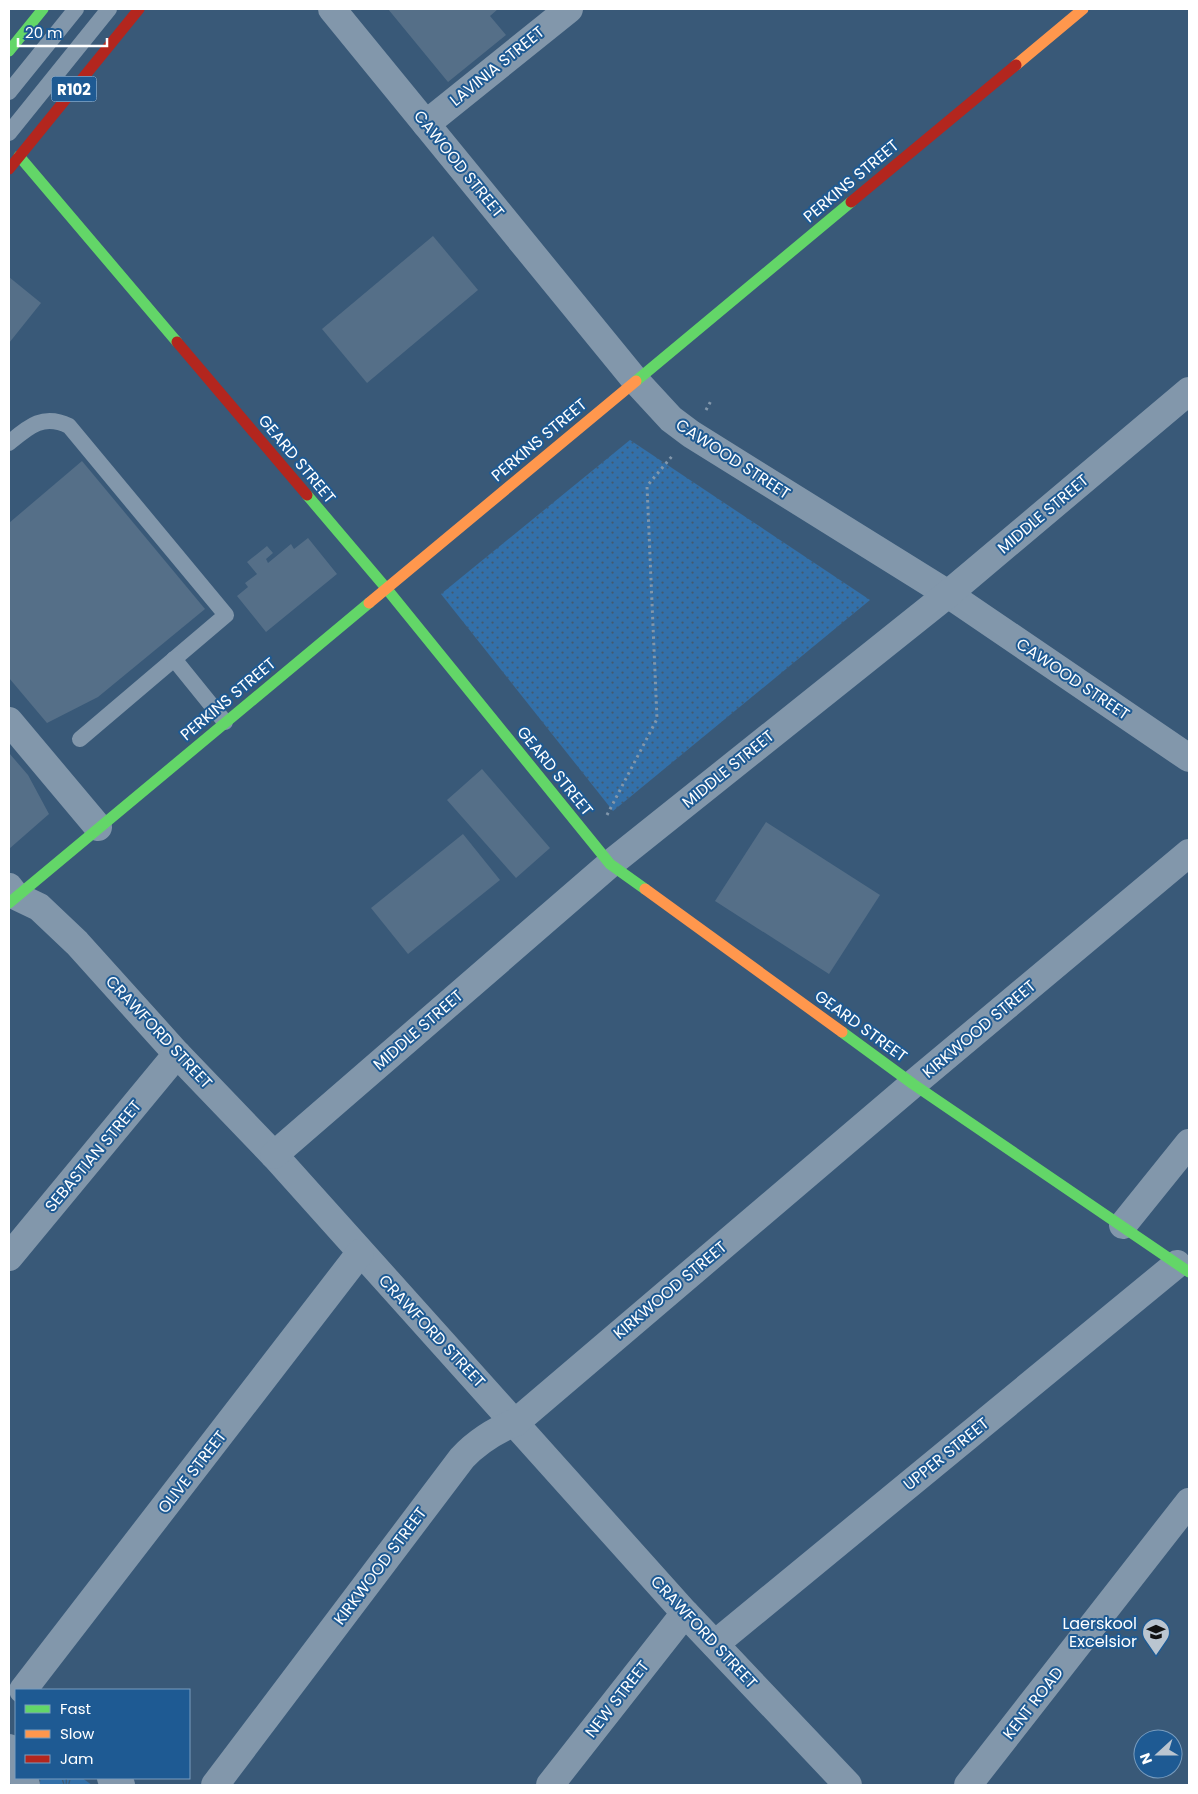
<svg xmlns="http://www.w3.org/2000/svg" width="1198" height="1794" font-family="Poppins,sans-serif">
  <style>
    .grass { fill: url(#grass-tufts) }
    .park { fill: url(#park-dots) }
    .building { fill: #556f88 }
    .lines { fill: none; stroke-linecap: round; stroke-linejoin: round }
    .path { stroke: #8297ab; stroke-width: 3; stroke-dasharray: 2.5 4; stroke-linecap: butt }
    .lane { stroke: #8297ab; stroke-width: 16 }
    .street { stroke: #8297ab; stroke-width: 28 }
    .fast { stroke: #63d668; stroke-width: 11 }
    .slow { stroke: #ff974d; stroke-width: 11 }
    .jam { stroke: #b3261e; stroke-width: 11 }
    .labels { text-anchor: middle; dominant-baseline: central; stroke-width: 4; stroke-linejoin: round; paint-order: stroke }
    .shield { fill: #1e5a93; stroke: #bccedf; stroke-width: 1 }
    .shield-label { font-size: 15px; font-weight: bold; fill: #fff }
    .street-label { font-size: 16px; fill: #fff; stroke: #1e5a93 }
    .poi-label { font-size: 16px; fill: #fff; stroke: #1e5a93; text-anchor: end }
  </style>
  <defs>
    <pattern id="grass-tufts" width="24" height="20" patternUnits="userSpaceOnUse" patternTransform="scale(1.25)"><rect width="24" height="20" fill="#3370a9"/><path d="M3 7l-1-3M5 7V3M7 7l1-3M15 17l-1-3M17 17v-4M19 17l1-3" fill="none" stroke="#425a71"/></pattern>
    <pattern id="park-dots" width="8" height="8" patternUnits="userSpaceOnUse" patternTransform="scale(1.25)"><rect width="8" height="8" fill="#3370a9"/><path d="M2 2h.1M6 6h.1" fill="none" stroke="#425a71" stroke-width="1.8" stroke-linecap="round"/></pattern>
  </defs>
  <rect width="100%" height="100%" fill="#395978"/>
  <path class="grass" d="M36 1778H82L92 1785H39Z"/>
  <path class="park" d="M630 440 870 600 613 811 441 594Z"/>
  <g class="building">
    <path d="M388 9H498L490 16 506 35 448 82Z"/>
    <path d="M433 236 478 290 367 383 322 329Z"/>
    <path d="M9 277 41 303 9 343Z"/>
    <path d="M82 461 205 609 98 697 47 723 9 678V523Z"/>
    <path d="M308 538 337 574 266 632 237 596 248 587 245 583 257 574 247 562 267 546 273 553 266 559 268 563 291 544 294 549Z"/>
    <path d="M9 753 28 775 49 814 9 849Z"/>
    <path d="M482 769 550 848 516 878 447 800Z"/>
    <path d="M766 822 880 895 829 974 715 901Z"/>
    <path d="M463 834 500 880 408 954 371 908Z"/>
  </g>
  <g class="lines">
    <g class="path">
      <path d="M706 410 712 399"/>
      <path d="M607 815 657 719 647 486 673 455"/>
    </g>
    <g class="lane">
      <path d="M9 92 76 9"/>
      <path d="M9 133 109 9"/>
      <path d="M9 443C28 427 43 413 69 426L226 615 80 739"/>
      <path d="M174 659 225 722"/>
    </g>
    <g class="street">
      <path d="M332 9 635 380 671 419 691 434 948 594 1189 758"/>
      <path d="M426 124 569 9"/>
      <path d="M9 721 98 827"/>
      <path d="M9 887 16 896 39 907 77 943 177 1054 274 1155 685 1613 848 1785"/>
      <path d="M274 1155 610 864 948 594 1189 391"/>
      <path d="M1123 1225 1189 1143"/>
      <path d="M9 1257 177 1054"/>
      <path d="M715 1644 1177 1264"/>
      <path d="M23 1690 360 1253"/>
      <path d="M9 1748 16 1764"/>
      <path d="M23 1778 26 1785"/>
      <path d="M111 1778 121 1785"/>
      <path d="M215 1785 462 1458C478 1441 494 1431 516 1422L913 1084 1189 853"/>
      <path d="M550 1785 685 1613"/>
      <path d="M968 1785 1189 1502"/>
    </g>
    <g class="fast">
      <path d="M9 51 43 9"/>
      <path d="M19 156 177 342"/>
      <path d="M636 381 851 202"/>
      <path d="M307 495 386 588 610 864 645 889"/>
      <path d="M9 903 369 603"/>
      <path d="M842 1032 913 1084 1189 1272"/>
    </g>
    <g class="slow">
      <path d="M1016 65 1083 9"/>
      <path d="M369 603 636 381"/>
      <path d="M645 889 842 1032"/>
    </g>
    <g class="jam">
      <path d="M9 169 139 9"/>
      <path d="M851 202 1016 65"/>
      <path d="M177 342 307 495"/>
    </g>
  </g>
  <defs>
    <g id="school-pin" transform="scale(1.4375)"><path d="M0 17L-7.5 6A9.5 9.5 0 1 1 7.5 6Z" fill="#bac5d0" stroke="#1e5a93"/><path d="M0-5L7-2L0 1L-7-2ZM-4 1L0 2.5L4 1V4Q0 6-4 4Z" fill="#111"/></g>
  </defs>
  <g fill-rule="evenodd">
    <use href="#school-pin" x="1156" y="1632"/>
  </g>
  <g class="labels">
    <rect class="shield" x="51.5" y="76.5" width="45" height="25" rx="4"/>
    <g class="shield-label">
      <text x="74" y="89">R102</text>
    </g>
    <g class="street-label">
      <text transform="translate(497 66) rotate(-39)">LAVINIA STREET</text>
      <text transform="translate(459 164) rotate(51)">CAWOOD STREET</text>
      <text transform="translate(851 181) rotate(-40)">PERKINS STREET</text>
      <text transform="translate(539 440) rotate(-40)">PERKINS STREET</text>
      <text transform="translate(297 459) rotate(50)">GEARD STREET</text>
      <text transform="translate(733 459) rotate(33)">CAWOOD STREET</text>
      <text transform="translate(1043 514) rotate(-40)">MIDDLE STREET</text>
      <text transform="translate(1073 679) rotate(34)">CAWOOD STREET</text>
      <text transform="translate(228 699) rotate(-40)">PERKINS STREET</text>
      <text transform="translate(728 769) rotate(-39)">MIDDLE STREET</text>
      <text transform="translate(555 771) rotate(51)">GEARD STREET</text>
      <text transform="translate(861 1026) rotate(36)">GEARD STREET</text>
      <text transform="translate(979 1029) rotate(-40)">KIRKWOOD STREET</text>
      <text transform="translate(418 1030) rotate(-41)">MIDDLE STREET</text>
      <text transform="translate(159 1032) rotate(47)">CRAWFORD STREET</text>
      <text transform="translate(93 1156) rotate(-50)">SEBASTIAN STREET</text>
      <text transform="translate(670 1290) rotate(-40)">KIRKWOOD STREET</text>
      <text transform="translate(432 1331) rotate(47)">CRAWFORD STREET</text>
      <text transform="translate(946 1454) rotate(-39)">UPPER STREET</text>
      <text transform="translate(192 1472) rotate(-52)">OLIVE STREET</text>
      <text transform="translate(380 1566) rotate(-53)">KIRKWOOD STREET</text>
      <text transform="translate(704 1632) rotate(47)">CRAWFORD STREET</text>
      <text transform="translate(617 1699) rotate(-52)">NEW STREET</text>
      <text transform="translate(1033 1703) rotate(-52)">KENT ROAD</text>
    </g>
    <g class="poi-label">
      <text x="1137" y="1623">Laerskool<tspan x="1137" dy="18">Excelsior</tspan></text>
    </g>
  </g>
  <rect width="1198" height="1794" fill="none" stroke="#ffffff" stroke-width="20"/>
  <rect x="15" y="1689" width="175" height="90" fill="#1e5a93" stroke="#789cbe"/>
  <rect x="25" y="1705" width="25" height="8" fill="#63d668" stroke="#789cbe"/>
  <text x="60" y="1714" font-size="15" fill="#ffffff">Fast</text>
  <rect x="25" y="1730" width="25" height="8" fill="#ff974d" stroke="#789cbe"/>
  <text x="60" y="1739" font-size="15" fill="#ffffff">Slow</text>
  <rect x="25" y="1755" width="25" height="8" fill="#b3261e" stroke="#789cbe"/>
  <text x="60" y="1764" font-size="15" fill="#ffffff">Jam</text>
  <g transform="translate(1158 1754) rotate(249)"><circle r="24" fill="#1e5a93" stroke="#789cbe"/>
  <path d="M0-4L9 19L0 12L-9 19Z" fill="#bac5d0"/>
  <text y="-8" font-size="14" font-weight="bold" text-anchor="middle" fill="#ffffff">N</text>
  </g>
  <path d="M18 38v8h89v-8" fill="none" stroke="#ffffff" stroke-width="2.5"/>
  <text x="25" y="38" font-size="15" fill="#ffffff" stroke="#1e5a93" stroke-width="4" paint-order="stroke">20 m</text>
</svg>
